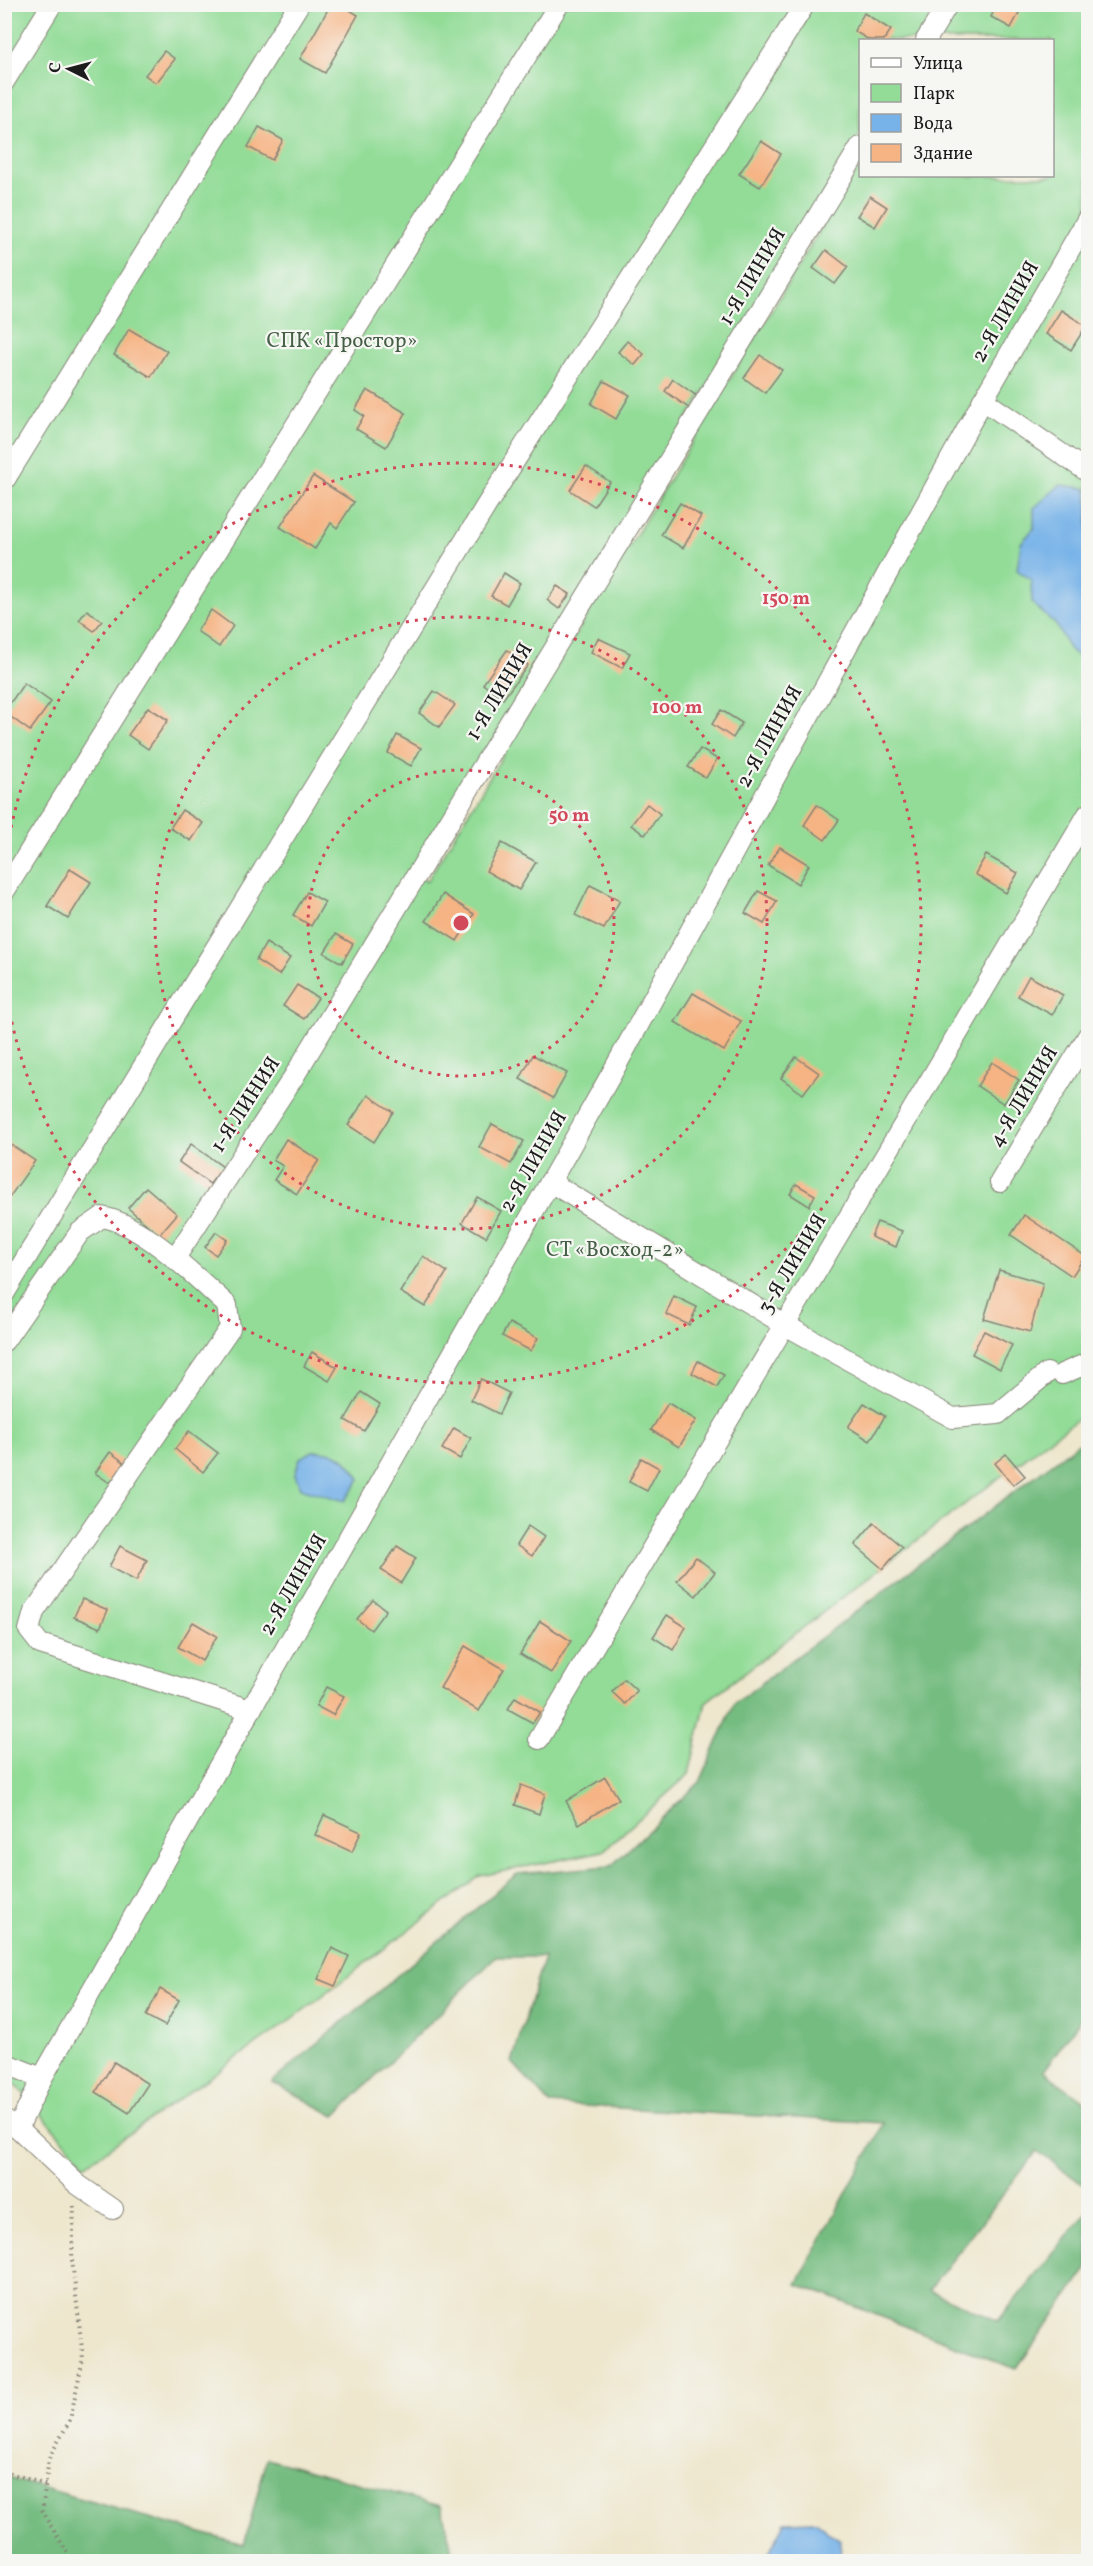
<svg xmlns="http://www.w3.org/2000/svg" width="1093" height="2566" font-family="Vollkorn,serif">
  <style>
    .green { fill: #92dc97; stroke: #577c5a; stroke-width: 1.5 }
    .forest { fill: #75bc80; stroke: #486c4e; stroke-width: 1.5 }
    .water { fill: #77b2e8; stroke: #4a6782; stroke-width: 1.5 }
    .building { fill: #f6b383 }
    .lines { fill: none; stroke-linecap: round; stroke-linejoin: round }
    .minor-casing { stroke: #858275; stroke-width: 22 }
    .path { stroke: #858275; stroke-width: 4; stroke-dasharray: 1.5 4.5; stroke-linecap: butt }
    .minor { stroke: #fff; stroke-width: 20 }
    .ring { fill: none; stroke: #d1495b; stroke-width: 3; stroke-dasharray: 3 6 }
    .labels { text-anchor: middle; dominant-baseline: central; stroke-width: 4.5; stroke-linejoin: round; paint-order: stroke }
    .street-label { font-size: 21px; fill: #1c1c1c; stroke: #f6f6f2 }
    .park-label { font-size: 21px; fill: #455f47; stroke: #f6f6f2 }
    .centre { fill: #d1495b; stroke: #f6f6f2; stroke-width: 3 }
    .ring-label { font-size: 18px; text-anchor: middle; font-weight: bold; fill: #d1495b; stroke: #f6f6f2; stroke-width: 4.5; stroke-linejoin: round; paint-order: stroke }
  </style>
  <rect width="100%" height="100%" fill="#f6f6f2"/>
  <filter id="ink" filterUnits="userSpaceOnUse"><feTurbulence type="fractalNoise" baseFrequency=".0167" numOctaves="2"/><feDisplacementMap in="SourceGraphic" scale="12" xChannelSelector="R" yChannelSelector="G"/><feConvolveMatrix kernelMatrix="1 2 1 2 8 2 1 2 1" color-interpolation-filters="sRGB"/></filter>
  <filter id="wash" filterUnits="userSpaceOnUse"><feTurbulence type="fractalNoise" baseFrequency=".008" numOctaves="4" result="noise"/><feDisplacementMap in="SourceGraphic" scale="24" xChannelSelector="R" yChannelSelector="G"/><feGaussianBlur stdDeviation="1.35" result="paint"/><feColorMatrix in="noise" values="0 0 0 0 0 0 0 0 0 0 0 0 0 0 0 0 0 1.4 0 .05"/><feComposite in="paint" operator="in"/></filter>
  <g filter="url(#wash)">
    <rect width="100%" height="100%" fill="#eee7ce"/>
    <path class="green" d="M4 5H939L917 40H860V134L413 872 427 881 860 164V176H1052V40H935L957 5H1088V1412L1046 1442 706 1702 689 1774 603 1851 480 1876 288 2022 85 2165 4 2071Z"/>
    <g class="forest">
      <path d="M1088 1436V2009L1043 2071 1088 2104V2188L1037 2151 929 2290 998 2321 1088 2211V2268L1016 2369 797 2284 884 2123 550 2104 512 2062 544 1957H496L335 2116 272 2082 517 1874 611 1866 700 1782 734 1704Z"/>
      <path d="M267 2458 441 2506 455 2561H5V2477L244 2545Z"/>
    </g>
    <g class="water">
      <path d="M1060 485 1085 488 1088 492V655L1080 658 1070 650 1056 625 1032 603 1031 580 1017 570 1021 543 1034 528V508Z"/>
      <path d="M313 1451C338 1451 347 1457 360 1479L345 1501 300 1488 295 1474 300 1458Z"/>
      <path d="M815 2521 839 2540 843 2561H765L785 2522Z"/>
    </g>
    <g id="blocks">
      <g class="building">
        <path d="M331 4H340L358 15 325 73 300 59Z"/>
        <path d="M997 4H1003L1019 13 1011 28 991 17Z"/>
        <path d="M864 13 891 30 884 40H869L854 31Z"/>
        <path d="M164 51 175 59 156 83 145 75Z"/>
        <path d="M259 127 283 140 272 160 248 147Z"/>
        <path d="M761 141 781 154 760 187 739 174Z"/>
        <path d="M870 196 887 207 875 227 857 216Z"/>
        <path d="M826 250 848 267 835 284 813 268Z"/>
        <path d="M1061 310 1086 326 1071 350 1046 334Z"/>
        <path d="M129 329 167 351 151 377 114 355Z"/>
        <path d="M627 341 644 354 635 365 618 352Z"/>
        <path d="M760 355 782 370 765 393 744 378Z"/>
        <path d="M673 379 698 397 690 409 665 391Z"/>
        <path d="M604 381 630 395 616 419 591 404Z"/>
        <path d="M367 390 406 413 386 447 356 429 364 416 355 410Z"/>
        <path d="M586 466 610 482 594 506 570 490Z"/>
        <path d="M313 476 354 502 337 528 331 523 315 549 280 527Z"/>
        <path d="M680 503 701 516 683 548 661 535Z"/>
        <path d="M504 573 520 583 507 605 491 596Z"/>
        <path d="M557 586 570 594 559 609 547 600Z"/>
        <path d="M87 610 102 621 94 631 79 620Z"/>
        <path d="M211 610 233 626 219 647 197 631Z"/>
        <path d="M598 638 630 653 622 668 591 652Z"/>
        <path d="M507 650 528 665 503 699 483 684Z"/>
        <path d="M24 683 51 702 30 731 4 712Z"/>
        <path d="M434 691 455 705 439 727 419 713Z"/>
        <path d="M148 707 168 720 148 749 128 735Z"/>
        <path d="M721 710 742 723 733 738 712 724Z"/>
        <path d="M397 735 421 748 411 766 388 753Z"/>
        <path d="M700 749 717 759 706 778 688 767Z"/>
        <path d="M647 804 660 814 645 835 631 825Z"/>
        <path d="M817 805 839 820 825 840 804 825Z"/>
        <path d="M182 810 203 823 191 841 170 828Z"/>
        <path d="M502 843 536 862 519 890 486 871Z"/>
        <path d="M780 847 809 865 798 884 768 865Z"/>
        <path d="M986 855 1018 873 1006 893 975 874Z"/>
        <path d="M70 869 91 882 68 919 47 906Z"/>
        <path d="M590 885 620 900 604 929 575 915Z"/>
        <path d="M758 891 777 901 764 924 745 913Z"/>
        <path d="M307 892 325 902 311 926 293 915Z"/>
        <path d="M443 894 474 914 457 941 426 921Z"/>
        <path d="M336 934 353 944 342 963 324 953Z"/>
        <path d="M266 943 290 958 279 975 256 960Z"/>
        <path d="M1029 976 1063 995 1052 1015 1018 996Z"/>
        <path d="M297 985 318 998 304 1019 283 1006Z"/>
        <path d="M693 993 741 1021 724 1051 675 1022Z"/>
        <path d="M533 1055 567 1073 553 1098 520 1079Z"/>
        <path d="M796 1057 819 1073 803 1094 781 1078Z"/>
        <path d="M992 1062 1019 1080 1004 1104 977 1086Z"/>
        <path d="M368 1095 393 1112 374 1142 348 1125Z"/>
        <path d="M492 1124 524 1141 511 1164 479 1147Z"/>
        <path d="M286 1139 319 1160 297 1194 274 1180 283 1166 273 1160Z"/>
        <path d="M4 1140 35 1161 4 1205Z"/>
        <path d="M191 1144 223 1167 210 1184 179 1162Z"/>
        <path d="M796 1184 815 1195 809 1206 790 1194Z"/>
        <path d="M146 1187 177 1214 159 1235 128 1208Z"/>
        <path d="M477 1197 501 1211 486 1237 462 1223Z"/>
        <path d="M1024 1215 1085 1256 1072 1276 1011 1235Z"/>
        <path d="M877 1222 902 1231 896 1247 871 1237Z"/>
        <path d="M216 1232 227 1240 216 1255 205 1247Z"/>
        <path d="M423 1256 447 1272 425 1307 400 1292Z"/>
        <path d="M999 1270 1043 1283 1030 1332 984 1319Z"/>
        <path d="M674 1296 697 1307 689 1325 666 1314Z"/>
        <path d="M509 1323 538 1338 531 1351 502 1336Z"/>
        <path d="M984 1331 1012 1345 1000 1369 972 1354Z"/>
        <path d="M312 1352 337 1367 329 1381 304 1366Z"/>
        <path d="M698 1361 724 1375 717 1387 692 1373Z"/>
        <path d="M481 1379 509 1393 499 1414 471 1400Z"/>
        <path d="M361 1392 380 1404 364 1431 345 1420Z"/>
        <path d="M668 1403 696 1420 679 1447 651 1430Z"/>
        <path d="M864 1403 885 1416 870 1441 848 1427Z"/>
        <path d="M454 1428 471 1438 460 1459 442 1449Z"/>
        <path d="M189 1431 218 1453 203 1472 175 1449Z"/>
        <path d="M110 1452 125 1463 110 1483 95 1473Z"/>
        <path d="M1006 1454 1025 1476 1013 1485 995 1463Z"/>
        <path d="M641 1458 659 1468 647 1491 629 1482Z"/>
        <path d="M874 1523 902 1547 883 1569 855 1545Z"/>
        <path d="M528 1526 544 1537 532 1556 516 1545Z"/>
        <path d="M120 1546 147 1560 136 1581 109 1567Z"/>
        <path d="M397 1546 416 1558 401 1583 381 1570Z"/>
        <path d="M696 1557 715 1572 696 1596 677 1581Z"/>
        <path d="M82 1599 108 1610 100 1628 74 1617Z"/>
        <path d="M373 1600 386 1610 371 1630 357 1619Z"/>
        <path d="M667 1615 686 1627 673 1650 653 1637Z"/>
        <path d="M540 1621 571 1641 551 1673 520 1654Z"/>
        <path d="M193 1622 217 1636 202 1661 178 1647Z"/>
        <path d="M465 1646 504 1669 479 1711 440 1688Z"/>
        <path d="M624 1679 637 1691 625 1704 612 1692Z"/>
        <path d="M326 1687 344 1696 333 1715 316 1706Z"/>
        <path d="M515 1697 540 1712 533 1723 508 1709Z"/>
        <path d="M605 1777 619 1799 579 1824 566 1801Z"/>
        <path d="M521 1785 545 1794 539 1814 515 1805Z"/>
        <path d="M324 1815 361 1832 352 1852 315 1835Z"/>
        <path d="M332 1948 349 1956 335 1986 318 1979Z"/>
        <path d="M160 1989 179 2000 165 2026 146 2016Z"/>
        <path d="M114 2062 148 2084 129 2113 96 2092Z"/>
      </g>
    </g>
  </g>
  <g filter="url(#ink)">
    <use href="#blocks" fill-opacity="0" stroke="#858275" stroke-width="1.5"/>
    <g class="lines">
      <g class="minor-casing">
        <g id="minor">
          <path d="M926 40 948 4"/>
          <path d="M4 82 52 4"/>
          <path d="M983 400 1088 472"/>
          <path d="M4 481 299 4"/>
          <path d="M4 892 559 4"/>
          <path d="M550 1182 785 1325 953 1418 998 1414 1047 1373"/>
          <path d="M1000 1182 1088 1036"/>
          <path d="M175 1258 293 1078 860 147"/>
          <path d="M4 1294 486 506 805 4"/>
          <path d="M4 1341 80 1232 102 1217C143 1224 196 1277 227 1305L230 1328 34 1612 29 1630 40 1644 251 1710"/>
          <path d="M1062 1374 1088 1363"/>
          <path d="M539 1739 1088 814"/>
          <path d="M4 2063 42 2078"/>
          <path d="M4 2120 18 2128 77 2184 113 2209"/>
          <path d="M18 2128 42 2078 612 1073 983 400 1088 218"/>
        </g>
      </g>
      <g class="path">
        <path d="M74 2206 72 2260 83 2358 70 2420 49 2458 42 2512 69 2555 80 2562"/>
        <path d="M4 2471 46 2485"/>
      </g>
      <use href="#minor" class="minor"/>
    </g>
  </g>
  <g class="ring">
    <circle cx="461" cy="923" r="153"/>
    <circle cx="461" cy="923" r="306"/>
    <path d="M5 863A460 460 0 1 1 5 983"/>
  </g>
  <g class="labels">
    <g class="street-label">
      <text transform="translate(753 277) rotate(-59)">1-Я ЛИНИЯ</text>
      <text transform="translate(1006 312) rotate(-60)">2-Я ЛИНИЯ</text>
      <text transform="translate(500 692) rotate(-59)">1-Я ЛИНИЯ</text>
      <text transform="translate(770 737) rotate(-61)">2-Я ЛИНИЯ</text>
      <text transform="translate(1024 1097) rotate(-59)">4-Я ЛИНИЯ</text>
      <text transform="translate(246 1105) rotate(-57)">1-Я ЛИНИЯ</text>
      <text transform="translate(534 1162) rotate(-60)">2-Я ЛИНИЯ</text>
      <text transform="translate(793 1264) rotate(-59)">3-Я ЛИНИЯ</text>
      <text transform="translate(294 1585) rotate(-60)">2-Я ЛИНИЯ</text>
    </g>
    <g class="park-label">
      <text x="342" y="341">СПК «Простор»</text>
      <text x="615" y="1250">СТ «Восход-2»</text>
    </g>
  </g>
  <circle cx="461" cy="923" r="9" class="centre"/>
  <g class="ring-label">
    <text x="786" y="604">150 m</text>
    <text x="677" y="713">100 m</text>
    <text x="569" y="821">50 m</text>
  </g>
  <rect width="1093" height="2566" fill="none" stroke="#f6f6f2" stroke-width="24"/>
  <rect x="859" y="39" width="195" height="138" fill="#f6f6f2" stroke="#9f9f9c" stroke-width="1.5"/>
  <rect x="871" y="58" width="30" height="9" fill="#ffffff" stroke="#9f9f9c" stroke-width="1.5"/>
  <text x="913" y="69" font-size="18" fill="#1c1c1c">Улица</text>
  <rect x="871" y="84" width="30" height="18" fill="#92dc97" stroke="#9f9f9c" stroke-width="1.5"/>
  <text x="913" y="99" font-size="18" fill="#1c1c1c">Парк</text>
  <rect x="871" y="114" width="30" height="18" fill="#77b2e8" stroke="#9f9f9c" stroke-width="1.5"/>
  <text x="913" y="129" font-size="18" fill="#1c1c1c">Вода</text>
  <rect x="871" y="144" width="30" height="18" fill="#f6b383" stroke="#9f9f9c" stroke-width="1.5"/>
  <text x="913" y="159" font-size="18" fill="#1c1c1c">Здание</text>
  <g transform="translate(69 69) rotate(276)" stroke="#f6f6f2" stroke-width="4.5" paint-order="stroke">
  <path d="M0-4.5L10 22L0 15L-10 22Z" fill="#1c1c1c"/>
  <text y="-9" font-size="16" font-weight="bold" text-anchor="middle" fill="#1c1c1c">С</text>
  </g>
</svg>
